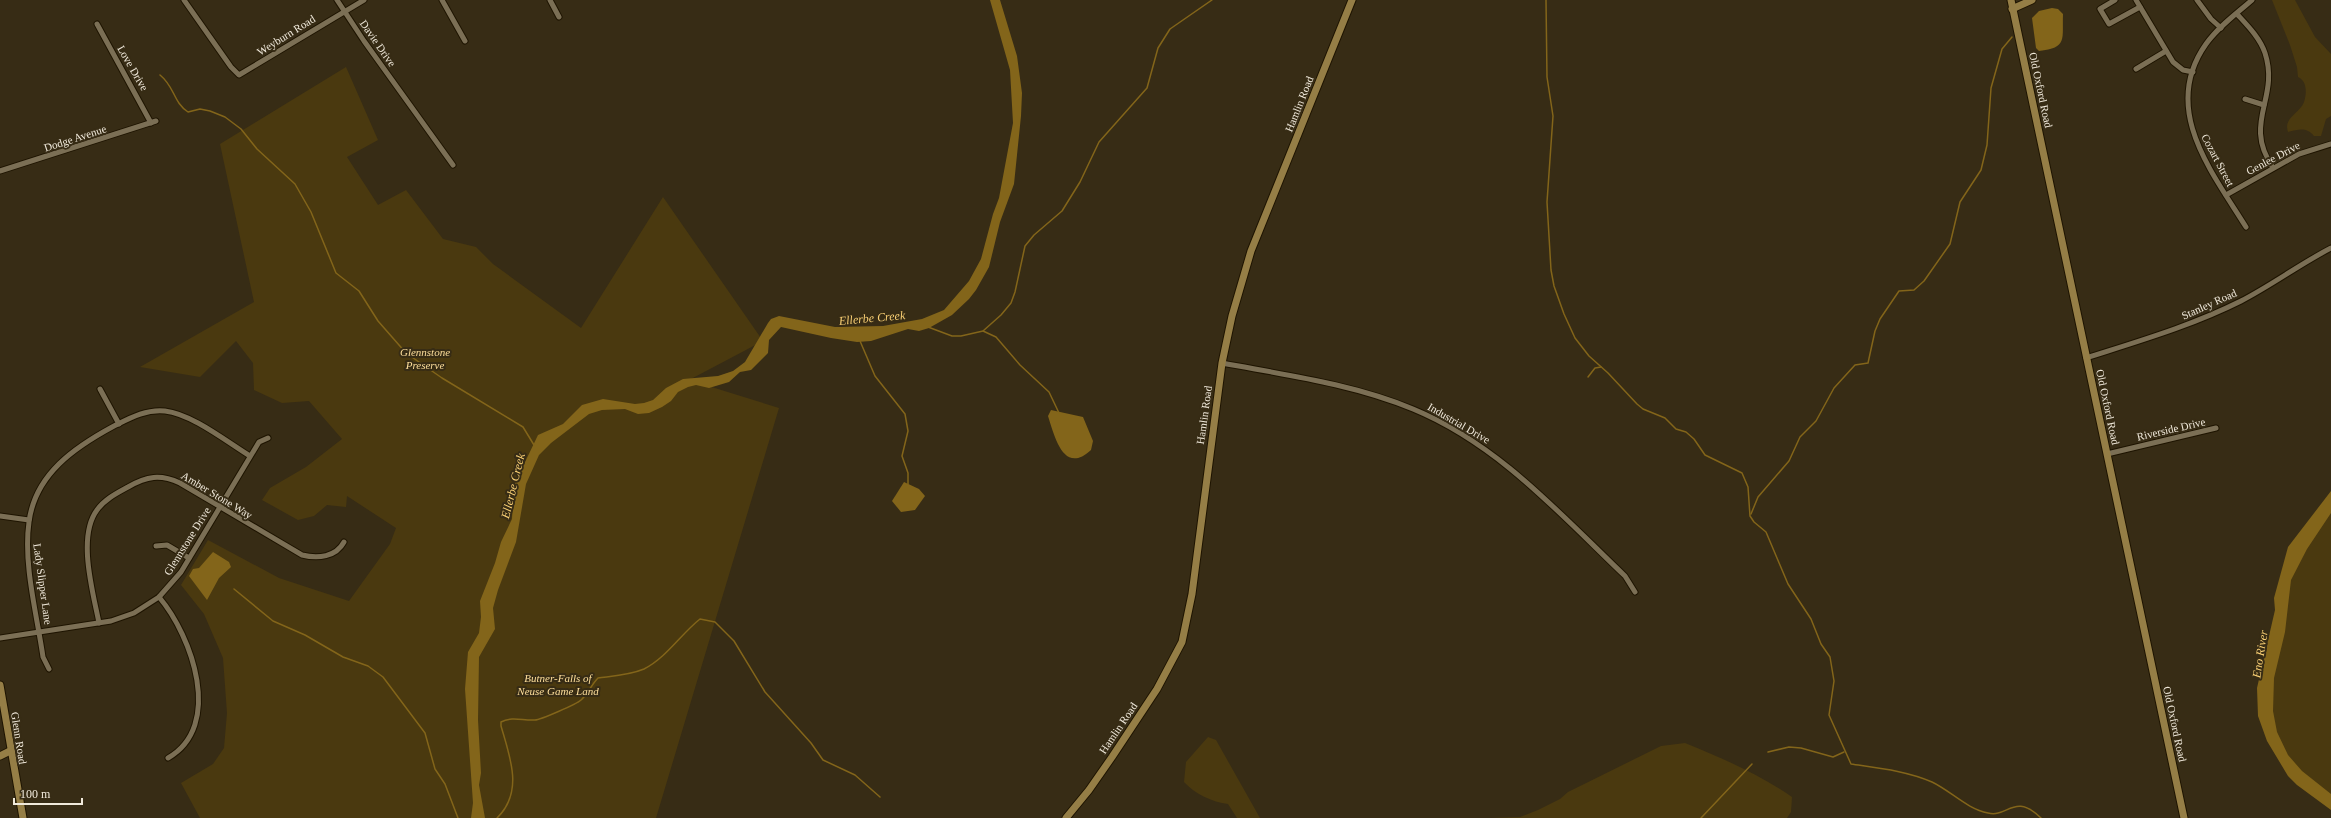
<svg xmlns="http://www.w3.org/2000/svg" width="2331" height="818" font-family="Georgia,serif">
  <style>
    .green { fill: #4a390f }
    .water { fill: #83651a }
    .lines { fill: none; stroke-linecap: round; stroke-linejoin: round }
    .stream { stroke: #83651a; stroke-width: 1.5 }
    .street-casing { stroke: #1e1400; stroke-width: 7 }
    .secondary-casing { stroke: #1e1400; stroke-width: 9 }
    .street { stroke: #7b6f55; stroke-width: 5 }
    .secondary { stroke: #957e46; stroke-width: 7 }
    .labels { text-anchor: middle; dominant-baseline: central; stroke-width: 4; stroke-linejoin: round; paint-order: stroke }
    .street-label { font-size: 11px; fill: #f0e9db; stroke: #372c15 }
    .park-label { font-size: 11px; font-style: italic; fill: #fdde9b; stroke: #372c15 }
    .water-label { font-size: 12px; font-style: italic; fill: #fbd175; stroke: #372c15 }
  </style>
  <rect width="100%" height="100%" fill="#372c15"/>
  <g class="green">
    <path d="M2272 0H2295L2315 37 2331 54V116L2326 119 2321 136H2314C2307 127 2299 129 2288 132 2283 118 2300 113 2304 102 2307 93 2307 81 2298 77L2297 67 2290 45Z"/>
    <path d="M346 67 378 140 347 157 378 205 406 190 443 239 476 247 493 264 581 328 663 197 763 341 689 380 779 408 656 818H200L181 783 213 764 224 748 227 713 223 658 204 614 181 585 208 540 279 578 349 601 390 544 396 528 347 496 346 507 327 505 314 516 298 520 262 500 270 488 306 467 342 439 309 401 282 403 254 390 253 363 236 341 200 377 140 367 254 302 220 144Z"/>
    <path d="M2331 499V800L2281 757 2266 692 2281 596Z"/>
    <path d="M1208 737 1216 740 1260 818H1237L1228 804C1212 802 1195 794 1184 782L1186 762Z"/>
    <path d="M1685 743C1722 758 1759 774 1792 797L1791 812 1787 818H1490L1520 817 1538 810 1560 799 1568 792 1661 746Z"/>
  </g>
  <g class="water">
    <path d="M990 0H1000L1017 56 1022 93 1021 116 1014 184 1000 222 989 267 976 290 969 299 952 315 929 328 919 331 908 329 871 341 857 342 831 338 781 327 769 340 768 353 751 370 740 372 729 382 709 388 696 385 688 387 678 392 671 401 662 407 649 413 638 414 625 409 602 410 589 414 551 443 539 455 526 484 516 542 498 590 493 608 495 629 479 657 478 720 481 773 479 785 485 818H471L473 803 465 689 468 652 479 633 481 617 480 601 495 563 501 542 512 519 514 485 538 435 563 424 582 405 603 399 635 404 644 403 653 400 666 388 683 379 718 376 733 371 745 362 768 323 771 319 779 316 835 327 883 326 922 319 944 310 969 281 981 259 993 214 999 198 1013 123 1010 70Z"/>
    <path d="M2052 8 2058 9 2063 14C2062 39 2068 48 2039 51L2036 48 2032 18 2039 11Z"/>
    <path d="M1051 410 1083 417 1093 441 1091 450C1064 475 1055 438 1048 416Z"/>
    <path d="M904 482 919 489 925 496 915 510 901 512 892 501Z"/>
    <path d="M2331 491V513L2307 549 2291 580 2285 632 2274 678 2273 711 2277 732 2288 755 2302 771 2331 794V810L2297 785 2288 776 2267 741 2258 716 2257 688 2275 610 2274 598 2288 547Z"/>
    <path d="M213 552 229 562 231 567 219 578 207 600 189 576 193 569 199 568Z"/>
  </g>
  <g class="lines">
    <g class="stream">
      <path d="M1546 0 1547 77 1553 116 1547 202 1551 270 1554 286 1564 314 1575 338 1589 356 1608 373 1637 404 1643 409 1665 418 1676 429 1686 432 1694 439 1705 455 1742 473 1748 487 1750 516 1754 522 1766 532 1788 584 1811 619 1821 644 1830 657 1834 681 1829 715 1851 764C1878 768 1907 771 1932 782 1951 791 1967 809 1988 813 2008 818 2014 792 2041 818"/>
      <path d="M160 75C175 87 173 102 188 112L200 109 210 111 225 117 241 129 257 149 295 184 311 212 336 273 359 291 378 321 406 353 442 378 523 427 534 445"/>
      <path d="M928 327 952 336H961L983 331 1001 315 1011 303 1015 292 1025 246 1034 235 1062 211 1080 182 1099 142 1147 88 1158 48 1170 29 1212 0"/>
      <path d="M983 331 996 337 1020 365 1049 392 1059 413"/>
      <path d="M860 341 875 376 905 414 908 431 902 456 908 473V484"/>
      <path d="M1588 377 1595 368 1601 367"/>
      <path d="M1751 514 1758 497 1789 461 1800 437 1816 421 1834 388 1855 365 1868 363 1875 331 1880 319 1899 291 1914 290 1924 281 1950 244 1960 202 1981 170 1987 145 1991 88 2002 49 2012 37"/>
      <path d="M234 589 273 621 305 635 343 657 368 666 383 677 425 733 435 769 445 784 458 818"/>
      <path d="M1768 752 1789 747 1801 748 1833 757 1844 752"/>
      <path d="M497 818C524 792 510 757 501 726V722C513 716 523 721 535 720 540 720 577 704 581 700 587 695 592 684 598 678 613 676 630 675 644 669 666 658 681 634 700 619L715 622 734 641 765 692 811 743 823 760 855 775 880 797"/>
      <path d="M1701 818 1752 764"/>
    </g>
    <g class="street-casing">
      <g id="street">
        <path d="M184 0 231 67 239 75 364 0"/>
        <path d="M337 0 364 41 453 165"/>
        <path d="M442 0 465 41"/>
        <path d="M550 0 559 17"/>
        <path d="M2115 0 2100 9 2109 24 2140 7"/>
        <path d="M2136 0 2173 62 2183 70 2193 72"/>
        <path d="M2197 0 2211 19 2221 28"/>
        <path d="M2237 14C2248 26 2260 38 2265 53 2280 99 2242 122 2273 168"/>
        <path d="M97 24 151 123"/>
        <path d="M2136 69 2166 51"/>
        <path d="M2245 99 2264 105"/>
        <path d="M0 171 156 121"/>
        <path d="M2226 195 2299 154 2331 144"/>
        <path d="M2246 227C2212 172 2160 109 2206 44 2218 27 2236 14 2252 0"/>
        <path d="M2086 358C2139 341 2191 326 2241 301 2272 285 2300 264 2331 248"/>
        <path d="M1222 363C1286 375 1353 384 1413 409 1498 444 1560 514 1625 576L1635 592"/>
        <path d="M100 389 119 424"/>
        <path d="M2107 454 2216 428"/>
        <path d="M0 516 29 520"/>
        <path d="M156 546 167 545 189 558"/>
        <path d="M159 597C192 636 224 726 168 758"/>
        <path d="M99 623C93 592 77 537 97 510 105 499 117 493 128 487 147 476 160 474 180 483L302 555C318 559 336 557 344 542"/>
        <path d="M0 638 111 621 134 613 159 597 181 572 259 442 268 438"/>
        <path d="M49 669 43 657C37 615 23 564 29 522 35 474 75 447 114 426 130 418 146 409 165 411 192 414 227 442 250 456"/>
      </g>
    </g>
    <g class="secondary-casing">
      <g id="secondary">
        <path d="M2011 0 2184 818"/>
        <path d="M2012 9 2032 0"/>
        <path d="M0 685 23 818"/>
        <path d="M0 756 10 751"/>
        <path d="M1066 818 1089 790 1112 757 1157 689 1182 642 1192 594 1222 363 1232 316 1251 251 1352 0"/>
      </g>
    </g>
    <use href="#street" class="street"/>
    <use href="#secondary" class="secondary"/>
  </g>
  <g class="labels">
    <g class="street-label">
      <text transform="translate(286 35) rotate(-32)">Weyburn Road</text>
      <text transform="translate(378 43) rotate(55)">Davie Drive</text>
      <text transform="translate(133 68) rotate(60)">Love Drive</text>
      <text transform="translate(2041 90) rotate(78)">Old Oxford Road</text>
      <text transform="translate(1299 104) rotate(-68)">Hamlin Road</text>
      <text transform="translate(75 138) rotate(-18)">Dodge Avenue</text>
      <text transform="translate(2273 158) rotate(-28)">Genlee Drive</text>
      <text transform="translate(2218 160) rotate(62)">Cozart Street</text>
      <text transform="translate(2209 304) rotate(-24)">Stanley Road</text>
      <text transform="translate(2108 407) rotate(78)">Old Oxford Road</text>
      <text transform="translate(1204 415) rotate(-82)">Hamlin Road</text>
      <text transform="translate(1459 423) rotate(30)">Industrial Drive</text>
      <text transform="translate(2171 429) rotate(-13)">Riverside Drive</text>
      <text transform="translate(217 495) rotate(31)">Amber Stone Way</text>
      <text transform="translate(187 541) rotate(-58)">Glennstone Drive</text>
      <text transform="translate(43 584) rotate(82)">Lady Slipper Lane</text>
      <text transform="translate(2175 724) rotate(78)">Old Oxford Road</text>
      <text transform="translate(1118 728) rotate(-56)">Hamlin Road</text>
      <text transform="translate(19 738) rotate(81)">Glenn Road</text>
    </g>
    <g class="park-label">
      <text x="425" y="352">Glennstone<tspan x="425" dy="13">Preserve</tspan></text>
      <text x="558" y="678">Butner-Falls of<tspan x="558" dy="13">Neuse Game Land</tspan></text>
    </g>
    <g class="water-label">
      <text transform="translate(872 318) rotate(-5)">Ellerbe Creek</text>
      <text transform="translate(513 486) rotate(-76)">Ellerbe Creek</text>
      <text transform="translate(2260 654) rotate(-81)">Eno River</text>
    </g>
  </g>
  <path d="M14 798v6h68v-6" fill="none" stroke="#f0e9db" stroke-width="2"/>
  <text x="20" y="798" font-size="12" fill="#f0e9db" stroke="#372c15" stroke-width="3" paint-order="stroke">100 m</text>
</svg>
